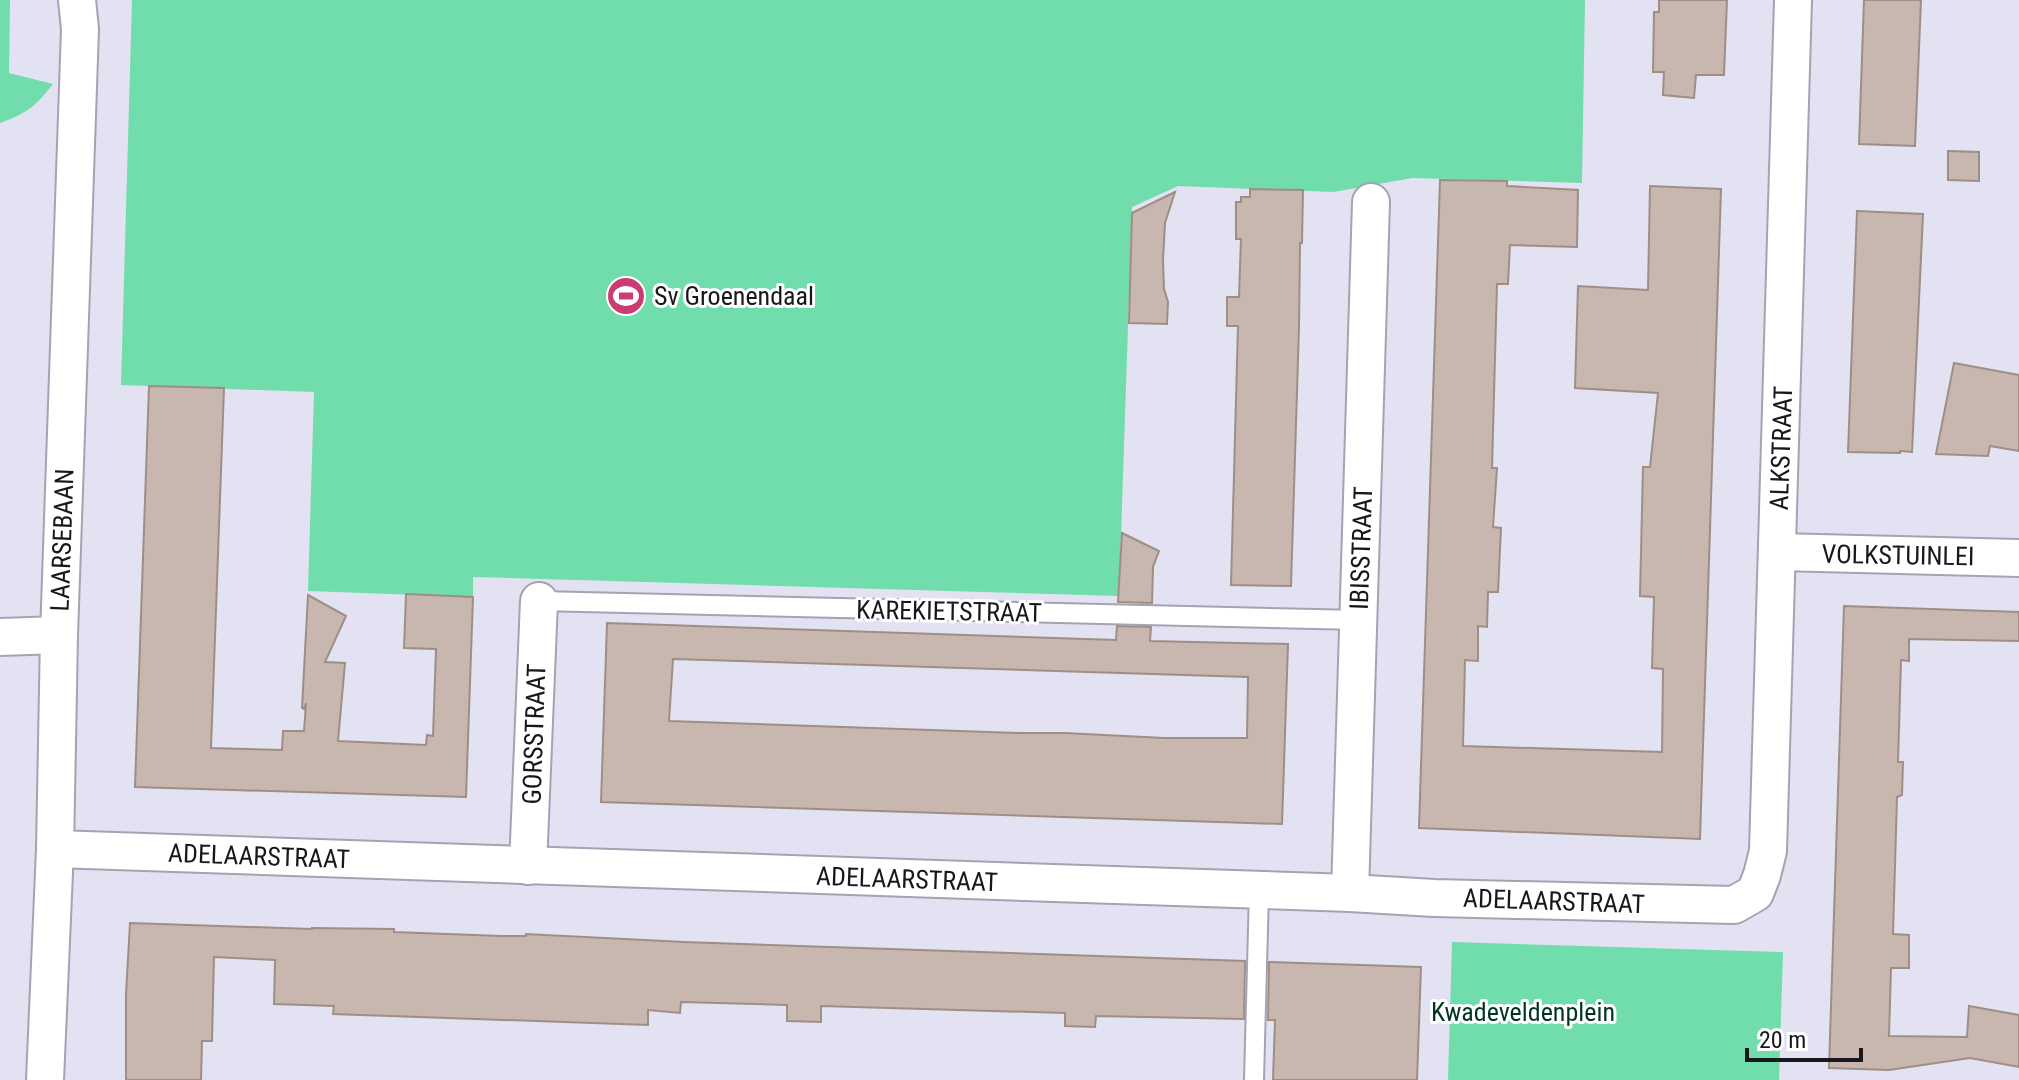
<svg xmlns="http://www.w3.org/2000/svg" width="2019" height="1080" font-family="'Roboto Condensed',sans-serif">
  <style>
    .green { fill: #71dcac }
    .building { fill: #c7b7af; stroke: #9e8e86; stroke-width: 2; fill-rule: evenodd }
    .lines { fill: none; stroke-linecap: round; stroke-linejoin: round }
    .service-casing { stroke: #a4a3b2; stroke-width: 22 }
    .minor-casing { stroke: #a4a3b2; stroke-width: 40 }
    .service { stroke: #fff; stroke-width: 18 }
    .minor { stroke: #fff; stroke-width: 36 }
    .labels { text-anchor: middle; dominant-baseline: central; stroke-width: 6; stroke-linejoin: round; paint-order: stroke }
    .poi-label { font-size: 26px; fill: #17171c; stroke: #fff; text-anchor: start }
    .street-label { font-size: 26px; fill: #17171c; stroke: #fff }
    .park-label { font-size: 26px; fill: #003522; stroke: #fff }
  </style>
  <rect width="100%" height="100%" fill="#e3e2f2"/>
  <g class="green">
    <path d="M0 0H10L9 73 53 84C35 107 27 113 0 123Z"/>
    <path d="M132 0H1585L1582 183 1412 178 1333 192 1178 186 1132 207 1119 596 473 577V597L308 591 314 392 121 385Z"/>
    <path d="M1452 942 1783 952 1779 1080H1448Z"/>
  </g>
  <g class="building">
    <path d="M1659 0H1727L1724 75H1696L1694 98 1663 95 1664 72H1653L1654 12H1659Z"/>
    <path d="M1864 0H1921L1915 146 1859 144Z"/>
    <path d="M1948 151 1979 152V181L1948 180Z"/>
    <path d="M1440 180 1507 181V186L1578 190 1577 247 1510 245 1508 284H1497L1492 468H1497L1493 527 1501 528 1498 592H1488L1487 627 1478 626V661L1465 660 1463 746 1662 752 1663 669 1652 668 1654 597 1640 596 1643 467H1650L1658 393 1575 388 1578 286 1648 290 1650 186 1721 189 1700 839 1419 828Z"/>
    <path d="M1250 189 1303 190 1302 243H1300L1299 327 1291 586 1231 585 1238 326H1227V297H1239L1241 239H1236V202H1241V197H1250Z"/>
    <path d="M1175 192 1165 223 1163 260 1164 289 1168 302 1167 324 1129 323 1132 213Z"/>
    <path d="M1857 211 1923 214 1912 452 1900 451V453L1848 452Z"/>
    <path d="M1954 363 2019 375V451L1990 446 1988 456 1936 454Z"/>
    <path d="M149 386 224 388 211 748 282 750 283 731H304L306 703 304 709 302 708 308 595 346 616 325 662 345 663 338 741 426 745 427 735 433 736 436 649 404 648 406 594 473 597 466 797 135 787Z"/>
    <path d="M1122 533 1159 551 1153 567 1152 603 1118 602Z"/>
    <path d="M1844 606 2019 612V641L1909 639V661L1901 660 1898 762H1903L1902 795 1897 797 1893 934 1909 935V968H1891L1889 1036 1967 1037 1969 1006 2019 1015V1067L1970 1058 1889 1070 1829 1068Z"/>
    <path d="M607 623 1116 640 1117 626 1151 627 1150 641 1288 644 1282 824 601 802ZM673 659 1248 677 1247 738H1164L1065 733H1021L669 721Z"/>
    <path d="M130 923 312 929V928L394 929V932L501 936H526V934L684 942 1245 961 1244 1019 1096 1016 1095 1027 1065 1026V1013L821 1006V1022L787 1021V1005L681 1002 680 1013 648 1010V1025L333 1014 334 1006 274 1004 275 960 214 957 212 1041H202L201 1080H126V994Z"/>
    <path d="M1269 962 1421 967 1417 1080H1273L1275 1020H1268Z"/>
  </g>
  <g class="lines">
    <g class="service-casing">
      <g id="service">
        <path d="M539 601 1359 620"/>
        <path d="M1254 1080 1259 891"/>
      </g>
    </g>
    <g class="minor-casing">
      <g id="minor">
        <path d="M1778 552 2019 558"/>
        <path d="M0 637 59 635"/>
        <path d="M55 849 1350 893 1434 898 1734 905 1755 893 1762 875 1768 851 1793 0"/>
        <path d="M528 866 539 601"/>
        <path d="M1350 893 1371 202"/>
        <path d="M45 1080 55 849 59 635 80 29 77 0"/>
      </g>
    </g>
    <use href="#service" class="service"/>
    <use href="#minor" class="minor"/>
  </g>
  <defs>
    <g id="stadium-disc" transform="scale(2)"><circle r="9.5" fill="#c93d72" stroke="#fff"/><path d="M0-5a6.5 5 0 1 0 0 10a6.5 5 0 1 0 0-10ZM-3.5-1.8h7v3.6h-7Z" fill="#fff"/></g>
  </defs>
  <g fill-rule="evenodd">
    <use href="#stadium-disc" x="626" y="296"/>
  </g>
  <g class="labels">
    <g class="poi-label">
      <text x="654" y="296">Sv Groenendaal</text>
    </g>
    <g class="street-label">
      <text transform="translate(1781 448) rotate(-88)">ALKSTRAAT</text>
      <text transform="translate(62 540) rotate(-88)">LAARSEBAAN</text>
      <text transform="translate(1361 548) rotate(-88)">IBISSTRAAT</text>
      <text transform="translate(1898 555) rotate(1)">VOLKSTUINLEI</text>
      <text transform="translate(949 611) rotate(1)">KAREKIETSTRAAT</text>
      <text transform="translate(534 734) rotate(-88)">GORSSTRAAT</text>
      <text transform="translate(259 856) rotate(2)">ADELAARSTRAAT</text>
      <text transform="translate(907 879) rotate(2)">ADELAARSTRAAT</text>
      <text transform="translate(1554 901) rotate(2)">ADELAARSTRAAT</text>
    </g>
    <g class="park-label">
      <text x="1523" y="1012">Kwadeveldenplein</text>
    </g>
  </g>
  <path d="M1747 1048v12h114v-12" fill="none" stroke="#17171c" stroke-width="4"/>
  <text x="1759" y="1048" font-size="24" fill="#17171c" stroke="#ffffff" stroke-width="6" paint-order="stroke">20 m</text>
</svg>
